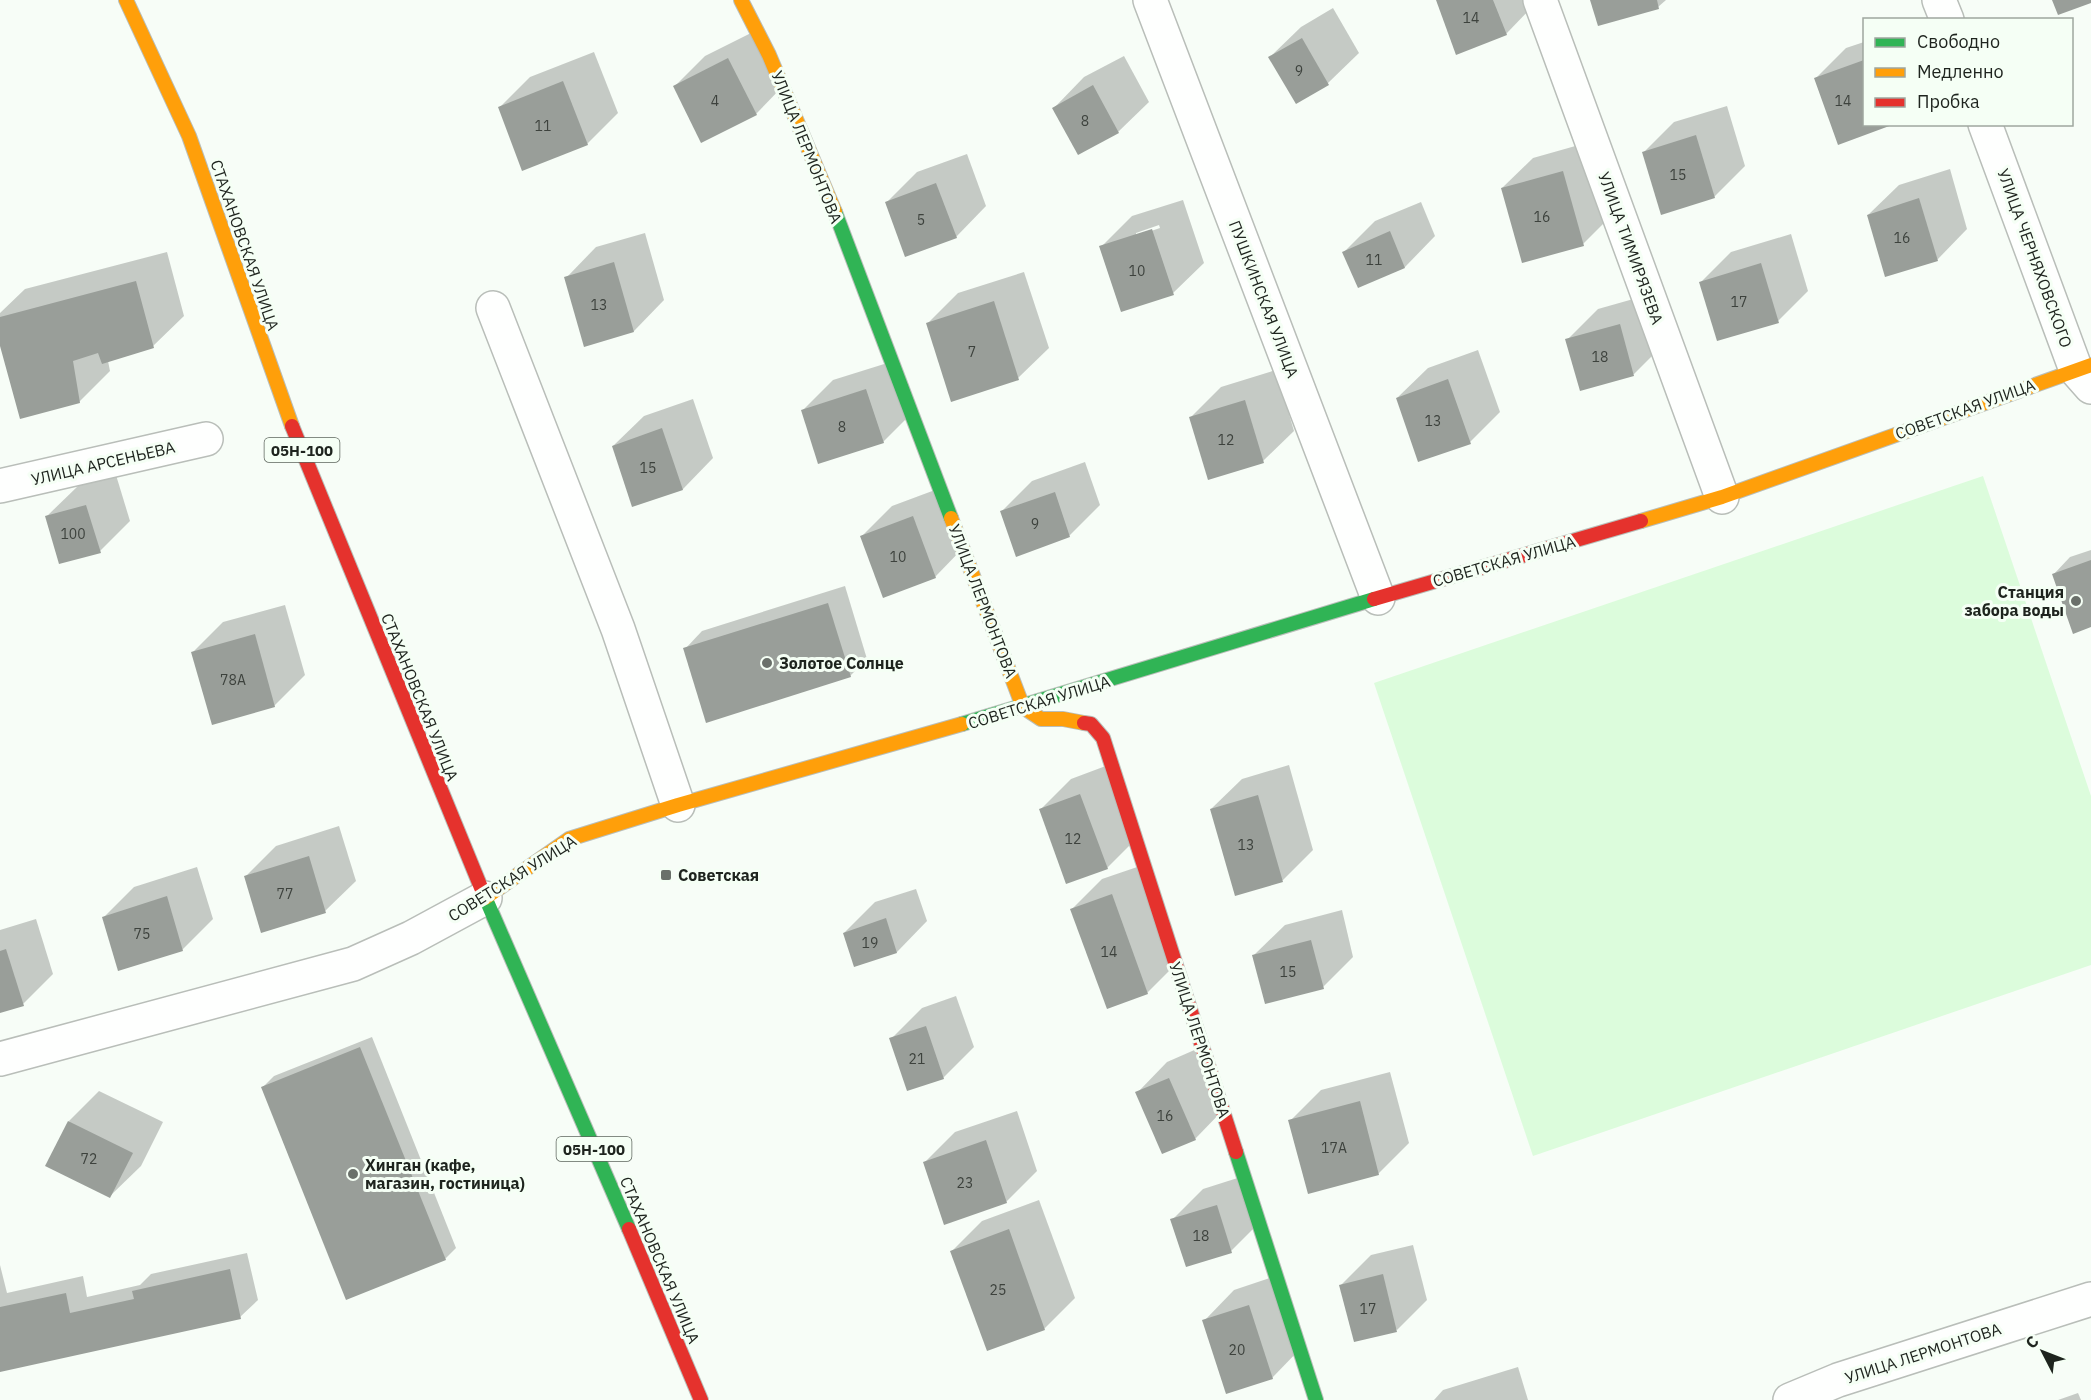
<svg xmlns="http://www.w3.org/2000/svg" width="2091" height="1400" font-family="'IBM Plex Sans',sans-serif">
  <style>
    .green { fill: #dcfcdc }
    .shadow { fill: #0003; fill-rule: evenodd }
    .building { fill: #999e99 }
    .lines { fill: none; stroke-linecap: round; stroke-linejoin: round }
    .street-casing { stroke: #b9beb9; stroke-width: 36 }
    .fast-casing { stroke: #b9beb9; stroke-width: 16 }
    .slow-casing { stroke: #b9beb9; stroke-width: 16 }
    .jam-casing { stroke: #b9beb9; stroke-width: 16 }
    .street { stroke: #fefffe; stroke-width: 33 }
    .fast { stroke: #30b455; stroke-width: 14 }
    .slow { stroke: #ff9f0a; stroke-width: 14 }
    .jam { stroke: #e5322d; stroke-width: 14 }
    .poi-dot { fill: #6a706a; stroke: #f5fff5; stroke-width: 2 }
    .labels { text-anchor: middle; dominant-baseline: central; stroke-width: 6; stroke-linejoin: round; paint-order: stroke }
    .number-label { font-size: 14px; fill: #3d423d }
    .shield { fill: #f5fff5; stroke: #5e665e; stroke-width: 1.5 }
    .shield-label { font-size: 15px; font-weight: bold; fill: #1e241e }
    .street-label { font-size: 16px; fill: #1e241e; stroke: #f5fff5 }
    .poi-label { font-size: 16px; font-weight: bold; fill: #1e241e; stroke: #f5fff5; text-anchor: start }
  </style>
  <rect width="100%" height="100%" fill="#f7fdf7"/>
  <path class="green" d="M1983 476 2091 796V965L1533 1156 1374 683Z"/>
  <g class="shadow">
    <path d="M1437 0H1535L1536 3 1506 34Z"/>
    <path d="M1592 0H1666L1658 7Z"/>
    <path d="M1333 8 1359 53 1328 83 1296 102 1270 57 1301 27Z"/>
    <path d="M759 29 786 83 756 114 675 86 705 56Z"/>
    <path d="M1864 42V124H1888L1839 143 1815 79 1846 48Z"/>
    <path d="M594 52 618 113 587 144 499 108 530 77Z"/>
    <path d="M1124 56 1149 102 1118 132 1054 108 1084 77Z"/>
    <path d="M1727 106 1745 166 1714 197 1644 152 1674 122Z"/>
    <path d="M1593 141 1613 214 1583 244 1502 188 1533 158Z"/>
    <path d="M967 154 986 206 956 237 887 202 917 172Z"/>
    <path d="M1950 169 1967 229 1937 260 1868 215 1899 185Z"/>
    <path d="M1183 200 1204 263 1173 293 1101 247 1132 216ZM1159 225 1160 228 1136 236V233Z"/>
    <path d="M1421 202 1435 236 1405 267 1359 286 1344 252 1375 221Z"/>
    <path d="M645 233 664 300 634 331 585 345 566 278 596 247Z"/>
    <path d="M1791 234 1808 291 1778 321 1701 282 1731 252Z"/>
    <path d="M167 252 184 316 153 346 108 361 110 371 79 402 0 341V313L25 289Z"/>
    <path d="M1024 272 1049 348 1018 378 927 324 958 293Z"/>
    <path d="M1651 294 1664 344 1634 374 1581 389 1567 340 1598 309Z"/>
    <path d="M1478 350 1500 412 1470 442 1397 398 1428 368Z"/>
    <path d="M897 360 914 411 883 442 802 411 833 380Z"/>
    <path d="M1276 370 1294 431 1263 461 1191 417 1221 387Z"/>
    <path d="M693 399 713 458 683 489 633 505 613 446 644 416Z"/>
    <path d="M1085 462 1100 505 1069 536 1002 511 1032 481Z"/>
    <path d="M116 475 130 521 100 551 47 516 78 486Z"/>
    <path d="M943 487 965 546 935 577 862 536 892 506Z"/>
    <path d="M2091 550V626L2053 575 2070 557Z"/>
    <path d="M845 586 867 659 850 676 685 649 702 631Z"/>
    <path d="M285 605 305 675 274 706 193 652 223 622Z"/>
    <path d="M1111 764 1138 837 1107 868 1040 810 1071 779Z"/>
    <path d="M1289 765 1313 850 1283 880 1236 894 1211 809 1242 779Z"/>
    <path d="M339 826 356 881 325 911 246 876 276 846Z"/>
    <path d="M1143 865 1178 962 1147 993 1072 909 1102 879Z"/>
    <path d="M197 867 213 919 182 950 104 917 134 887Z"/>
    <path d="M916 889 927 921 897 952 855 966 844 933 875 902Z"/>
    <path d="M1342 910 1353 957 1323 987 1254 955 1285 925Z"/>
    <path d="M36 919 53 974 23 1004 0 1011V930Z"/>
    <path d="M956 996 974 1047 943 1078 891 1039 922 1008Z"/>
    <path d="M372 1037 456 1248 445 1259 263 1087 274 1076Z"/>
    <path d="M1199 1048 1225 1108 1195 1139 1137 1093 1167 1062Z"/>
    <path d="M1390 1072 1409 1143 1378 1174 1290 1121 1321 1090Z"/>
    <path d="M99 1091 163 1122 141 1166 110 1196 69 1121Z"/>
    <path d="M1017 1111 1037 1171 1006 1202 924 1163 955 1132Z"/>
    <path d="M1247 1175 1261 1221 1231 1251 1172 1220 1203 1189Z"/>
    <path d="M1039 1200 1075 1298 1044 1329 952 1251 982 1221Z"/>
    <path d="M1413 1245 1427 1300 1397 1330 1340 1286 1371 1255Z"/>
    <path d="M247 1253 258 1300 240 1317 0 1370V1265L7 1293 83 1276 87 1297 140 1285 151 1274Z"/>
    <path d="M1279 1275 1302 1347 1272 1378 1204 1321 1234 1290Z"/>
    <path d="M1518 1367 1528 1400H1434L1443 1390Z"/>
    <path d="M2078 1393 2081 1400H2058Z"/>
  </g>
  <g class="building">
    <path d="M1436 0H1493L1507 35 1456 55Z"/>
    <path d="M1590 0H1657L1659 9 1598 26Z"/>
    <path d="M2052 0H2091V3L2058 15Z"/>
    <path d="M1302 38 1329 85 1296 104 1268 57Z"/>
    <path d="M728 58 757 115 701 143 673 86Z"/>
    <path d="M1864 60V124L1892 125 1838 145 1814 78Z"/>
    <path d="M563 81 588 145 522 171 498 107Z"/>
    <path d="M1093 85 1119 133 1078 155 1052 108Z"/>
    <path d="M1696 135 1715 198 1661 215 1642 152Z"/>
    <path d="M1563 171 1584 246 1522 263 1501 188Z"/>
    <path d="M936 183 957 238 905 257 885 202Z"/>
    <path d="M1919 198 1938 261 1885 277 1867 215Z"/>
    <path d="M1152 229 1174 295 1121 312 1099 246Z"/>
    <path d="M1390 231 1405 268 1358 288 1342 252Z"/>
    <path d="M614 262 634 332 584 347 564 277Z"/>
    <path d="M1761 263 1779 323 1717 341 1699 282Z"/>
    <path d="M136 281 154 348 102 364 98 353 73 361 80 403 20 419 0 346V317Z"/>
    <path d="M994 301 1019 380 951 402 926 323Z"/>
    <path d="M1620 324 1634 376 1580 391 1565 339Z"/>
    <path d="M1448 379 1471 444 1418 462 1396 398Z"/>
    <path d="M866 389 884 443 818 464 801 410Z"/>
    <path d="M1245 400 1264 463 1208 480 1189 417Z"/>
    <path d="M662 428 683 490 632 507 612 446Z"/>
    <path d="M1055 492 1070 537 1016 557 1000 511Z"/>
    <path d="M86 505 101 553 59 564 45 516Z"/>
    <path d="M913 516 936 578 883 598 860 536Z"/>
    <path d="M2091 560V627L2073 634 2052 574Z"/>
    <path d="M828 603 851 677 706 723 683 648Z"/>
    <path d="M255 634 275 707 212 725 191 652Z"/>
    <path d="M1080 794 1108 869 1066 884 1039 809Z"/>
    <path d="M1258 795 1283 882 1235 896 1210 809Z"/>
    <path d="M309 856 326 913 261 933 244 876Z"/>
    <path d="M1112 894 1148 994 1107 1009 1070 909Z"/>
    <path d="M167 896 183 951 118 971 102 917Z"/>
    <path d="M886 918 897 953 854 967 843 933Z"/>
    <path d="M1311 940 1324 989 1265 1004 1252 955Z"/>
    <path d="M6 949 24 1006 0 1013V951Z"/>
    <path d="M926 1026 944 1079 907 1091 889 1038Z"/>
    <path d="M360 1047 446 1260 346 1300 261 1087Z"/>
    <path d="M1169 1078 1196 1140 1162 1154 1135 1092Z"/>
    <path d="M1360 1101 1379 1175 1308 1194 1288 1120Z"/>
    <path d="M68 1121 133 1153 110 1198 45 1166Z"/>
    <path d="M986 1140 1007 1203 944 1225 923 1162Z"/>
    <path d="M1217 1205 1232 1253 1186 1267 1170 1219Z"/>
    <path d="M1009 1229 1045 1330 987 1351 950 1251Z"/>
    <path d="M230 1269 241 1319 0 1372V1307L66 1293 70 1313 134 1299 132 1291Z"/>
    <path d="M1383 1274 1397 1332 1354 1342 1339 1285Z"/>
    <path d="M1249 1305 1273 1379 1226 1394 1202 1320Z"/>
  </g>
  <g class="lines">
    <g class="street-casing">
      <g id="street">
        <path d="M1150 0 1378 598"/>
        <path d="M1540 0 1722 497"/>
        <path d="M1939 0 1947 20"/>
        <path d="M1985 124 2076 370 2091 387"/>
        <path d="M493 308 618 629 678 805"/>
        <path d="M0 486 206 439"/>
        <path d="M0 1059 353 964 411 938 485 898"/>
        <path d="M1790 1400 1838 1380 2091 1299"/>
      </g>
    </g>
    <g class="fast-casing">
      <g id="fast">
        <path d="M835 212 951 518"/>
        <path d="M962 724 1374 599"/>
        <path d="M482 890 629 1229"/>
        <path d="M1236 1152 1316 1400"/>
      </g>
    </g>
    <g class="slow-casing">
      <g id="slow">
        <path d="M126 0 189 136 292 426"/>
        <path d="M741 0 769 55 835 212"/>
        <path d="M951 518 1023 707 1041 719H1063L1084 723"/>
        <path d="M1641 521 1722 497 2091 365"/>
        <path d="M485 898 569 839 678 805 962 724"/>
      </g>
    </g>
    <g class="jam-casing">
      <g id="jam">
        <path d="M292 426 482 890"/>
        <path d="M1374 599 1641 521"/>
        <path d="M1084 723 1091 724 1103 738 1236 1152"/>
        <path d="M629 1229 701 1400"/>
      </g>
    </g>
    <use href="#street" class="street"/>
    <use href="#fast" class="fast"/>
    <use href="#slow" class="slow"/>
    <use href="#jam" class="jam"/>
  </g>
  <g class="poi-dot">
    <circle cx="2076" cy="601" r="6"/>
    <circle cx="767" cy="663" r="6"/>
    <rect x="660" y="869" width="12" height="12" rx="3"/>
    <circle cx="353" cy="1174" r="6"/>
  </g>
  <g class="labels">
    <g class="number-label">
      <text x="1471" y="18">14</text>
      <text x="1299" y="71">9</text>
      <text x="715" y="101">4</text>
      <text x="1843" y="101">14</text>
      <text x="1085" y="121">8</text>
      <text x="543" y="126">11</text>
      <text x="1678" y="175">15</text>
      <text x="1542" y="217">16</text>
      <text x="921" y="220">5</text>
      <text x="1902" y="238">16</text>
      <text x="1374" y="260">11</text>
      <text x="1137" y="271">10</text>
      <text x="1739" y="302">17</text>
      <text x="599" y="305">13</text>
      <text x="972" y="352">7</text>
      <text x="1600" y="357">18</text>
      <text x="1433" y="421">13</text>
      <text x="842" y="427">8</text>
      <text x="1226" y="440">12</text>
      <text x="648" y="468">15</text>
      <text x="1035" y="524">9</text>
      <text x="73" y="534">100</text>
      <text x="898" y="557">10</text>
      <text x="233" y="680">78А</text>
      <text x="1073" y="839">12</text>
      <text x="1246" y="845">13</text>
      <text x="285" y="894">77</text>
      <text x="142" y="934">75</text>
      <text x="870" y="943">19</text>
      <text x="1109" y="952">14</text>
      <text x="1288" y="972">15</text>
      <text x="917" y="1059">21</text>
      <text x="1165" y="1116">16</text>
      <text x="1334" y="1148">17А</text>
      <text x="89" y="1159">72</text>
      <text x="965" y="1183">23</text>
      <text x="1201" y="1236">18</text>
      <text x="998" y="1290">25</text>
      <text x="1368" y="1309">17</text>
      <text x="1237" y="1350">20</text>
    </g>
    <g class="shield">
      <rect x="264.5" y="438" width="75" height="24" rx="4.5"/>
      <rect x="556.5" y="1137" width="75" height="24" rx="4.5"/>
    </g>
    <g class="shield-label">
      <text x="302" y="450">05Н-100</text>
      <text x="594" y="1149">05Н-100</text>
    </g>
    <g class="street-label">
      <text transform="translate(807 147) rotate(68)">УЛИЦА ЛЕРМОНТОВА</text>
      <text transform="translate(245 245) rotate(71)">СТАХАНОВСКАЯ УЛИЦА</text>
      <text transform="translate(1631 248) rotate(70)">УЛИЦА ТИМИРЯЗЕВА</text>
      <text transform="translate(2035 258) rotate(70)">УЛИЦА ЧЕРНЯХОВСКОГО</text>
      <text transform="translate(1264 299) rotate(69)">ПУШКИНСКАЯ УЛИЦА</text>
      <text transform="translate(1965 409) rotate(-20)">СОВЕТСКАЯ УЛИЦА</text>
      <text transform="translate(103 463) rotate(-13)">УЛИЦА АРСЕНЬЕВА</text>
      <text transform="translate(1504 561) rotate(-16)">СОВЕТСКАЯ УЛИЦА</text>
      <text transform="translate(983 601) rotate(69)">УЛИЦА ЛЕРМОНТОВА</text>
      <text transform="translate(420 697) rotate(68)">СТАХАНОВСКАЯ УЛИЦА</text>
      <text transform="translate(1039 702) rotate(-17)">СОВЕТСКАЯ УЛИЦА</text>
      <text transform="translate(512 878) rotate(-32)">СОВЕТСКАЯ УЛИЦА</text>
      <text transform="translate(1200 1040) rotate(72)">УЛИЦА ЛЕРМОНТОВА</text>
      <text transform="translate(660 1260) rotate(67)">СТАХАНОВСКАЯ УЛИЦА</text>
      <text transform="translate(1923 1353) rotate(-18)">УЛИЦА ЛЕРМОНТОВА</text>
    </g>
    <g class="poi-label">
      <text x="2064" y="592" text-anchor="end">Станция<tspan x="2064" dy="18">забора воды</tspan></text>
      <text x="779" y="663">Золотое Солнце</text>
      <text x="678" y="875">Советская</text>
      <text x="365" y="1165">Хинган (кафе,<tspan x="365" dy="18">магазин, гостиница)</tspan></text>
    </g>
  </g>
  <rect x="1863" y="18" width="210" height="108" fill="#f5fff5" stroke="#9fa79f" stroke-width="1.5"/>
  <rect x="1875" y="38" width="30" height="9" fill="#30b455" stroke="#9fa79f" stroke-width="1.5"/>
  <text x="1917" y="48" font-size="18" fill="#1e241e">Свободно</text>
  <rect x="1875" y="68" width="30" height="9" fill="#ff9f0a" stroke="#9fa79f" stroke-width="1.5"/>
  <text x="1917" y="78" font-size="18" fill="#1e241e">Медленно</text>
  <rect x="1875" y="98" width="30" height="9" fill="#e5322d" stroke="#9fa79f" stroke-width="1.5"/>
  <text x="1917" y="108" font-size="18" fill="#1e241e">Пробка</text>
  <g transform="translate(2043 1352) rotate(312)" stroke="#f5fff5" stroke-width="4.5" paint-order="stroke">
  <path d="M0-4.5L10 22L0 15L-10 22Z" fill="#1e241e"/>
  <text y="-9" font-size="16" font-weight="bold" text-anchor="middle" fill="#1e241e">С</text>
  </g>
</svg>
